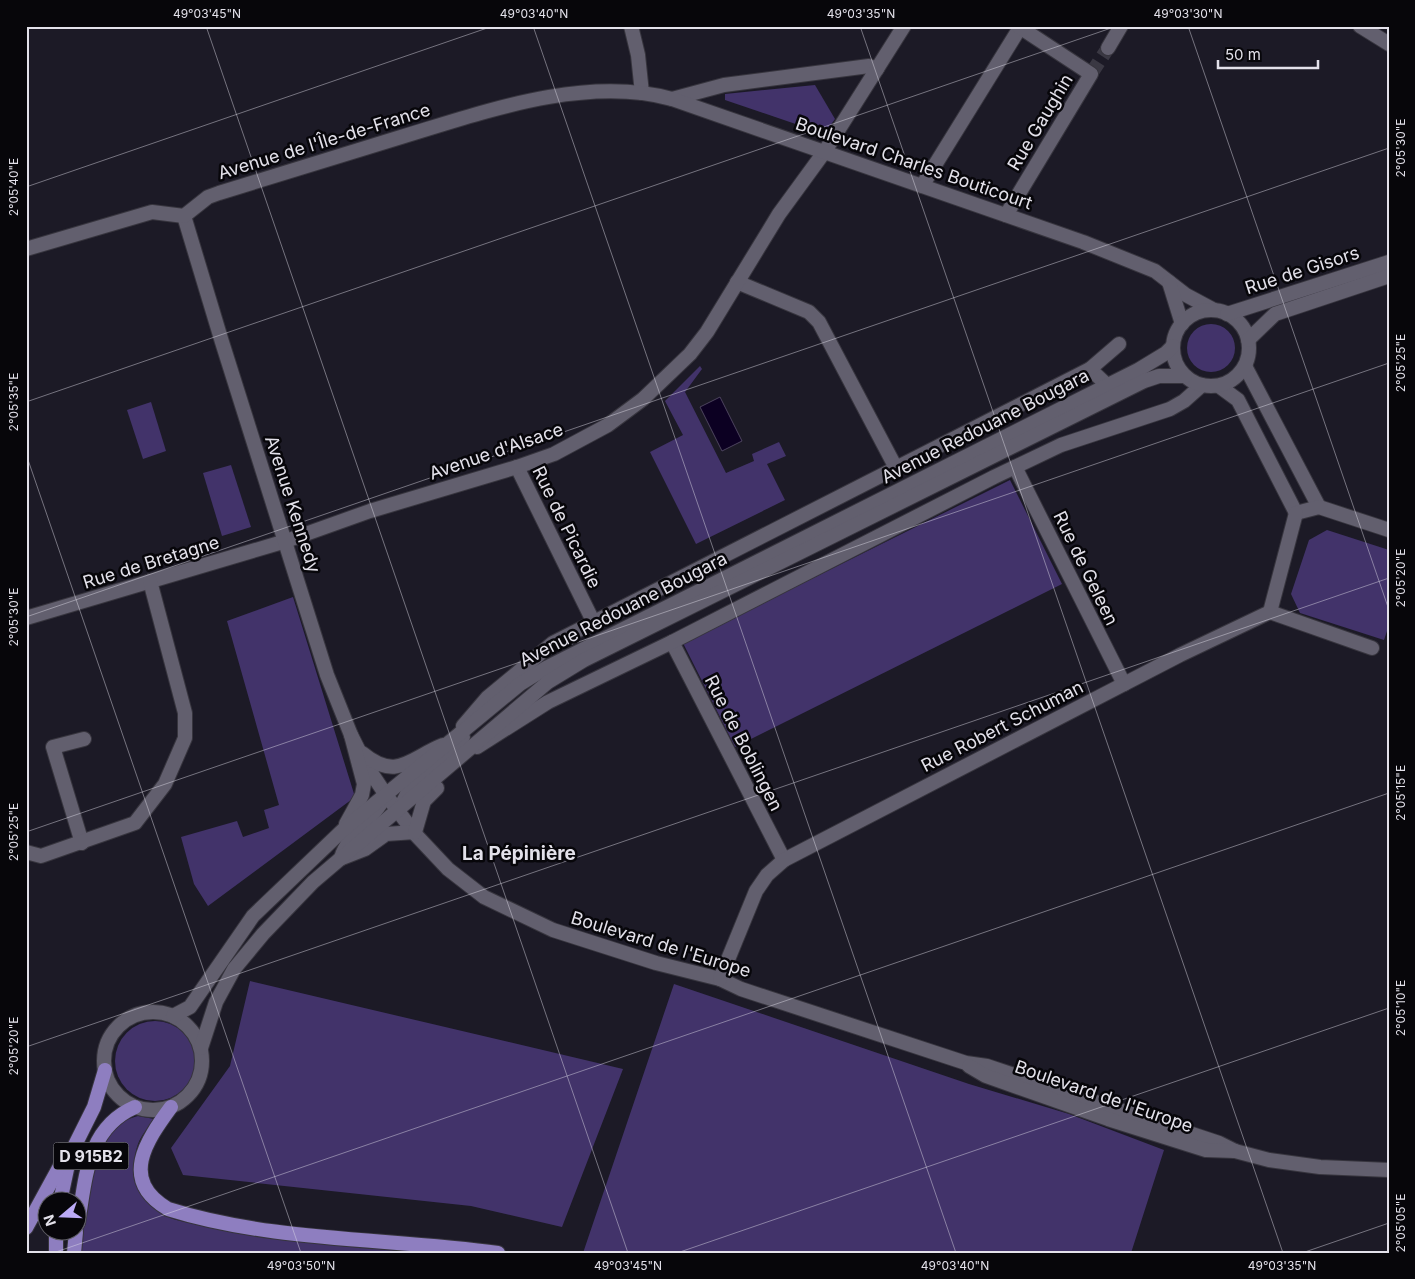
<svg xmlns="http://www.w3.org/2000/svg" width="1415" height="1279" font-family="Inter,sans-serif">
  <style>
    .green { fill: #42336a }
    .water { fill: #0c0022; stroke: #4c445e }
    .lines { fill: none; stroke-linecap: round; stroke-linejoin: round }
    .minor-tunnel { stroke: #3a3843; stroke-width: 14; stroke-dasharray: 14 7; stroke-linecap: butt }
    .minor-casing { stroke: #37353e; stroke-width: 16 }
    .tertiary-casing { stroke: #37353e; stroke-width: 16 }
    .secondary-casing { stroke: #37353e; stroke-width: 16 }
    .primary-casing { stroke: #37353e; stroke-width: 16 }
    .minor { stroke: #625f6e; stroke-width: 14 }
    .tertiary { stroke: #625f6e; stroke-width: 14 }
    .secondary { stroke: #625f6e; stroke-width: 14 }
    .primary { stroke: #8e7ec0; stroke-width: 14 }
    .ticks { fill: none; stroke: #e3e1ea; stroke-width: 1; stroke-opacity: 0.45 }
    .labels { text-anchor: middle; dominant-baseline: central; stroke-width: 5; stroke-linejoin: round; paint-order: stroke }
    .shield { fill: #07060a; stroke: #a19fa7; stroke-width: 1 }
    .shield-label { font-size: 16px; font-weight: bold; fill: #e3e1ea }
    .street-label { font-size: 18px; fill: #e3e1ea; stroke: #07060a }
    .neighbourhood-label { font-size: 19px; font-weight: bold; fill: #e3e1ea; stroke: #07060a }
    .neatline { fill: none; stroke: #e3e1ea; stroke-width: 2 }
    .ticks-label { font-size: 12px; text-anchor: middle; fill: #e3e1ea }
  </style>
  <rect width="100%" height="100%" fill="#1c1a26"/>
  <g class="green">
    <path d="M815 85 835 119 827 130 819 132 725 100V94Z"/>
    <circle cx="1211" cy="348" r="24"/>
    <path d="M700 366 702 369 685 392 726 473 754 461 752 454 779 442 786 456 767 464 785 500 696 544 650 452 683 435 665 401Z"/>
    <path d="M151 402 166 451 143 459 127 410Z"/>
    <path d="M231 465 251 527 222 536 203 473Z"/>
    <path d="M1010 480 1062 584 735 747 683 643Z"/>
    <path d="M1327 530 1389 550V625L1384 640 1300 613 1291 594 1309 540Z"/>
    <path d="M293 597 355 797 208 906 194 884 181 837 237 821 243 837 269 828 264 810 279 805 227 621Z"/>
    <path d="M250 981 623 1069 562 1227 471 1206 183 1175 171 1148 230 1066Z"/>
    <path d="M674 984 969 1084 1069 1114 1164 1150 1131 1253H583Z"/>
    <circle cx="155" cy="1061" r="40"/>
    <path d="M138 1116 154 1119C149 1127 141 1135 138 1144 128 1171 143 1202 166 1216 177 1222 195 1223 207 1226 280 1243 355 1247 429 1253H82C78 1225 94 1143 116 1125 122 1121 131 1118 138 1116Z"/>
  </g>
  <path class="water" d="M720 397 742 441 722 451 700 407Z"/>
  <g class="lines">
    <path class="minor-tunnel" d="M1091 74 1108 48"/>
    <g class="minor-casing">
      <g id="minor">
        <path d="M631 26 638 55 642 93"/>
        <path d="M1360 26 1389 44"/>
        <path d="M1108 48 1121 26"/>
        <path d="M672 99 724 85 869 66 877 69"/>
        <path d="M922 186 1021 26"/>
        <path d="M1006 215 1091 74 1018 26"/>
        <path d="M737 282 809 312 819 322 896 468"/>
        <path d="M1090 369 1107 385"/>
        <path d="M517 467 593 621"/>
        <path d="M1015 467 1124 684"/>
        <path d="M1270 612 1372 648"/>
        <path d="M26 618 286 541 370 511 517 467 554 454 608 425 643 399 690 354 707 332 779 214 825 151"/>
        <path d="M672 642 784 860"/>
        <path d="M463 726 487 698 553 643 1090 369 1119 344"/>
        <path d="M477 747 548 702 672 642 994 477 1061 445 1170 409 1184 401 1202 385"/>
        <path d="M82 843 53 747 84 739"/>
        <path d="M26 852 41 856 135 823 165 784 185 738V713L150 581"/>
      </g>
    </g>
    <g class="tertiary-casing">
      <g id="tertiary">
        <path d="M825 151 904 26"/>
        <path d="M184 216 222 342 327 675 351 735 366 765 386 795 416 835 448 869 484 897 553 930 656 963 720 979 741 989 966 1063 987 1066 1219 1143 1235 1151"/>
        <path d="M26 249 152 212 184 216 208 197 219 193C279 174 340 156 401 137 484 112 585 75 672 99L1083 242 1155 271 1186 295 1214 310"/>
        <path d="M1169 282 1182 324"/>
        <path d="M1245 366 1319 507"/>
        <path d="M1219 386 1238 400 1296 513"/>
        <path d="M1296 513 1319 507 1389 530"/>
        <path d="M362 753C397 782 410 758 443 745"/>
        <path d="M399 810 411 786 463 737"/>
        <path d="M341 858C347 835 374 819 386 795"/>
        <path d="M342 858 365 849 386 834 415 832"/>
        <path d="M720 979 756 891 767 875 784 860 1180 655 1270 612 1296 513"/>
        <path d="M969 1066 986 1076 1108 1119 1206 1150 1235 1151 1269 1160 1320 1167 1389 1170"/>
      </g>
    </g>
    <g class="secondary-casing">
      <g id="secondary">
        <circle cx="1211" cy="348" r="38"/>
        <path d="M1227 314 1389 262"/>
        <path d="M1248 340 1275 314 1389 276"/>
        <path d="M346 824 362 795 364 784 351 735"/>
        <path d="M415 832 424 801 437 788"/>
        <circle cx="153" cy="1061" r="49"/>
        <path d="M173 1016 190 1007 253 916 344 829 520 684 546 668 1138 370 1166 353 1173 346"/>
        <path d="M201 1048 216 1002 234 969 263 934 313 882 548 682 584 660 1144 381 1159 376H1185"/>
      </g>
    </g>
    <g class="primary-casing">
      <g id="primary">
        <path d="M171 1107C146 1141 119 1180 168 1209 273 1242 390 1238 498 1253"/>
        <path d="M60 1202 70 1155 94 1107 105 1070"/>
        <path d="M78 1223C86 1177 87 1128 135 1107"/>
        <path d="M26 1228 61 1164 70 1155"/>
        <path d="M56 1253V1232"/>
        <path d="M74 1253 76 1232"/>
      </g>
    </g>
    <use href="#minor" class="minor"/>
    <use href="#tertiary" class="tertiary"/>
    <use href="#secondary" class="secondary"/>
    <use href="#primary" class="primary"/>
  </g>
  <path class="ticks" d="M206 26 628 1253M533 26 956 1253M860 26 1283 1253M1188 26 1389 610M26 187 493 26M26 402 1117 26M26 454 301 1253M26 617 1389 148M26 832 1389 363M26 1047 1389 578M53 1253 1389 793M677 1253 1389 1008M1302 1253 1389 1223"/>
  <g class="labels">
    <rect class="shield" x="53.5" y="1142.5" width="75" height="27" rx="4"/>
    <g class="shield-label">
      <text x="91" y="1156">D 915B2</text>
    </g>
    <g class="street-label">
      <text transform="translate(1040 122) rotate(-59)">Rue Gaughin</text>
      <text transform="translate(324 141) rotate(-17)">Avenue de l'Île-de-France</text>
      <text transform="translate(914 163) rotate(19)">Boulevard Charles Bouticourt</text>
      <text transform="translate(1302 270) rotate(-18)">Rue de Gisors</text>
      <text transform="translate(985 426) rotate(-27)">Avenue Redouane Bougara</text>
      <text transform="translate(496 451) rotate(-19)">Avenue d'Alsace</text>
      <text transform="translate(293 504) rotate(72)">Avenue Kennedy</text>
      <text transform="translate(567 527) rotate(64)">Rue de Picardie</text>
      <text transform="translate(151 562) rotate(-17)">Rue de Bretagne</text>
      <text transform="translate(1086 568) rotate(64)">Rue de Geleen</text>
      <text transform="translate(623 609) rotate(-27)">Avenue Redouane Bougara</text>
      <text transform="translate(1002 726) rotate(-27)">Rue Robert Schuman</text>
      <text transform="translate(744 743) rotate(63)">Rue de Boblingen</text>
      <text transform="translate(661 944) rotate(17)">Boulevard de l'Europe</text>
      <text transform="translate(1104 1096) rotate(19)">Boulevard de l'Europe</text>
    </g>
    <g class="neighbourhood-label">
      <text x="519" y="853">La Pépinière</text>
    </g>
  </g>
  <rect width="1415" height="1279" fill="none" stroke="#07060a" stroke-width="55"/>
  <g transform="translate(62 1216) rotate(251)"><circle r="24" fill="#07060a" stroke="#5f5e64"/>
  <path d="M0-4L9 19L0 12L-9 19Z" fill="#bbaaf6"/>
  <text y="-8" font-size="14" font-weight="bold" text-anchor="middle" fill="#e3e1ea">N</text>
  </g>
  <path d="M1218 60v8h100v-8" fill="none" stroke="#e3e1ea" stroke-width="2.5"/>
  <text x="1225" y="60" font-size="15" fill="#e3e1ea" stroke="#07060a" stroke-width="4" paint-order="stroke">50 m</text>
  <rect x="28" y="28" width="1360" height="1224" class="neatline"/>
  <g class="ticks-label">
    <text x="207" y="18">49°03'45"N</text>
    <text x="534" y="18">49°03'40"N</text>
    <text x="861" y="18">49°03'35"N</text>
    <text x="1188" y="18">49°03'30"N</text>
    <text transform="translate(1401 148) rotate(-90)" y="4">2°05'30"E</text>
    <text transform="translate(14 187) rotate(-90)" y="4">2°05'40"E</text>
    <text transform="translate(1401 363) rotate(-90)" y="4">2°05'25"E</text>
    <text transform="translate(14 402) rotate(-90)" y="4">2°05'35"E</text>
    <text transform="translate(1401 578) rotate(-90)" y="4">2°05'20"E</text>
    <text transform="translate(14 617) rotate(-90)" y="4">2°05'30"E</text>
    <text transform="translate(1401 793) rotate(-90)" y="4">2°05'15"E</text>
    <text transform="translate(14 832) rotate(-90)" y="4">2°05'25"E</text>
    <text transform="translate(1401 1008) rotate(-90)" y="4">2°05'10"E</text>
    <text transform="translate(14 1046) rotate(-90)" y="4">2°05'20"E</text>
    <text transform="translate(1401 1223) rotate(-90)" y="4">2°05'05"E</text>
    <text x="301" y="1270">49°03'50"N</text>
    <text x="628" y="1270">49°03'45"N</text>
    <text x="955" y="1270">49°03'40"N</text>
    <text x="1282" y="1270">49°03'35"N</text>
  </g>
</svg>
